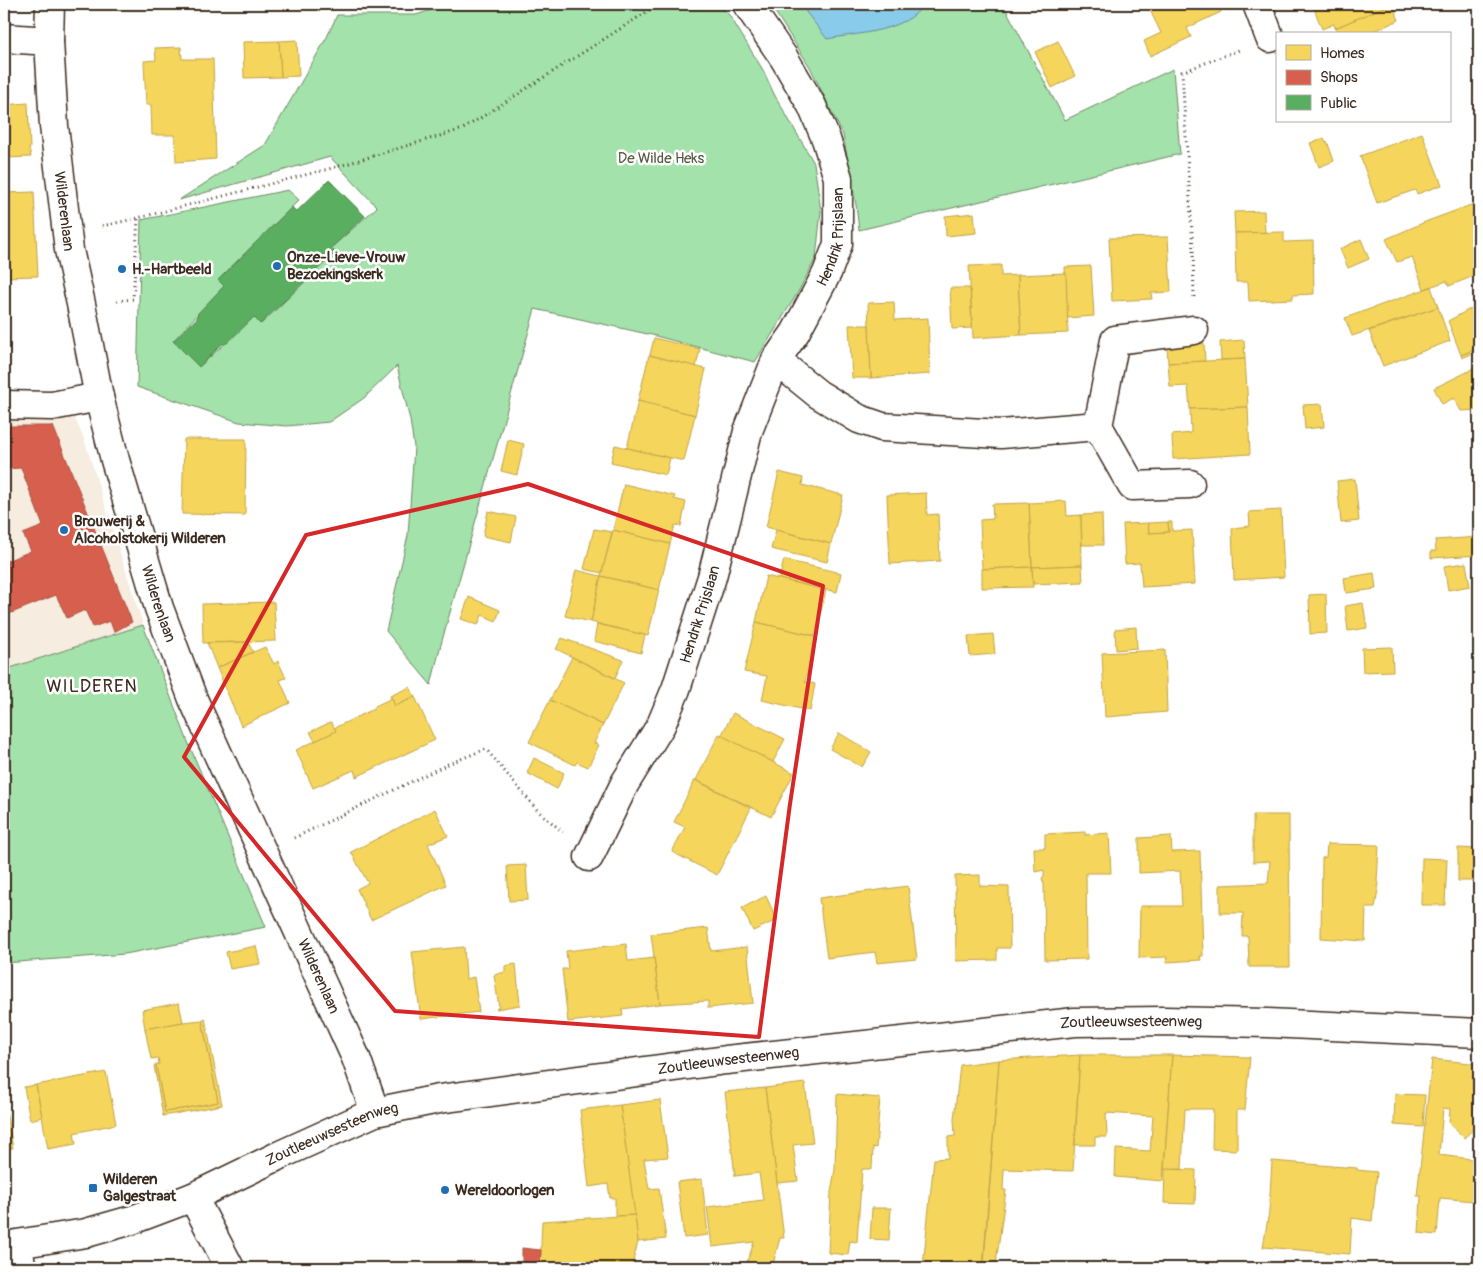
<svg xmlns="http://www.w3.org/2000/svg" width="1483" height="1272" font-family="Pangolin,sans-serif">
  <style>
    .built { fill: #f6ecdf }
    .green { fill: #a3e2aa; stroke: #6f8664 }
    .water { fill: #89cbea; stroke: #6a8b98 }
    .homes { fill: #f6d55c; stroke: #bea249 }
    .shops { fill: #d6604d; stroke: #a8503f }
    .public { fill: #5aae61; stroke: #51864d }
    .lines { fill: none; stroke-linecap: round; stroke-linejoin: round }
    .minor-casing { stroke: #3b2a1e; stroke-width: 31 }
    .path { stroke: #3b2a1e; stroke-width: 3; stroke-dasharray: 1 4; stroke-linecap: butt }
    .minor { stroke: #fff; stroke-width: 28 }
    .marked { fill: none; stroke: #d62828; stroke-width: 4; stroke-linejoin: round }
    .poi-dot { fill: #1f6fb2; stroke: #fff; stroke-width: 2 }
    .labels { text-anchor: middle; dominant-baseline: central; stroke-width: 5; stroke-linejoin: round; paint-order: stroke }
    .park-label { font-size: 15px; fill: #555841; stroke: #fff }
    .street-label { font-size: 15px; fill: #3b2a1e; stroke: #fff }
    .poi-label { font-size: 15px; font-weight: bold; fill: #3b2a1e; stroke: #fff; text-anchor: start }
    .quarter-label { font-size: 18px; letter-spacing: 1px; fill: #3b2a1e; stroke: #fff }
  </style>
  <rect width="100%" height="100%" fill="#fff"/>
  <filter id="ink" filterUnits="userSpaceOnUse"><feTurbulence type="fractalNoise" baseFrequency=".02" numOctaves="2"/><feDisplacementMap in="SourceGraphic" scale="10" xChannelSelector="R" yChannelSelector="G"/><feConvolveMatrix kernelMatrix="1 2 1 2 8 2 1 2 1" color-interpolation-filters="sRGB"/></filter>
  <g filter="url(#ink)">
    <path class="built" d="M73 414 84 439 143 625 4 670V415Z"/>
    <g class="green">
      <path d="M450 4H718L730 16 763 70 774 94 814 163 821 211 816 258 797 294 755 362 652 335 535 309 440 648 431 685 386 631 408 535 414 447 410 420 397 366 364 398 329 422 287 426 239 422 137 387 141 220 288 190 299 200 218 280 224 286 173 341 199 367 254 317 261 324 335 253 331 248 377 207 330 157 179 200 265 145 327 37 337 15H416Z"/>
      <path d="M768 4H1003L1065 120 1173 69 1180 154 859 230 856 205 843 135 810 67 775 12Z"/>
      <path d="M143 625 188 742 266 927 125 954 4 963V670Z"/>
    </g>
    <path class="water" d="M802 4H924C907 32 857 33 827 39L806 12Z"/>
    <g class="homes">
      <path d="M1147 4H1217L1221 12 1187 28 1191 37 1150 56 1144 41 1161 33Z"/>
      <path d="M1319 4H1384L1385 7 1335 28 1334 24 1322 29 1313 6Z"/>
      <path d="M1392 4 1399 20 1368 34H1338L1335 28Z"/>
      <path d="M297 40 299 76 281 77 279 41Z"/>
      <path d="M279 41 281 77 244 78 243 42Z"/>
      <path d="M1058 41 1075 76 1052 88 1035 52Z"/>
      <path d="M181 47 182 59H213L216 159 176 162 175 135H152L151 105H146L144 61 156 60 155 48Z"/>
      <path d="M28 103 30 148H29L31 157 4 158V105Z"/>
      <path d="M1422 133 1442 185 1417 194 1415 190 1377 203 1360 156Z"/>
      <path d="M1324 138 1326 142 1327 141 1334 161 1319 167 1310 143Z"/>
      <path d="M34 192 38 276 4 277V193Z"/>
      <path d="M1479 202V257L1477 258 1479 265V274L1449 286 1447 281 1424 289 1412 257 1397 262 1386 239 1425 222Z"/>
      <path d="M1264 211 1265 233H1235L1234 212Z"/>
      <path d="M974 213 976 233 946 236 945 216Z"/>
      <path d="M1284 232V242L1313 241 1314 294 1293 295V299L1249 301 1248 282H1236L1235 233Z"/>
      <path d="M1168 237 1171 292 1151 293 1152 299 1112 301 1109 238Z"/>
      <path d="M1361 239 1369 259 1348 268 1340 249Z"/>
      <path d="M1001 265V276L1018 275 1021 335 973 338 969 266Z"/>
      <path d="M1091 266 1094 316 1067 318 1065 267Z"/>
      <path d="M1066 273 1068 333 1021 335 1018 275Z"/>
      <path d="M1431 287 1438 307 1352 336 1345 318Z"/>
      <path d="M950 288H970L972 328 952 329Z"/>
      <path d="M894 302 895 320 928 318 930 374 871 378 868 303Z"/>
      <path d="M1479 304V348L1461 355 1448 321Z"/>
      <path d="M1438 307 1450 341 1383 366 1369 331Z"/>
      <path d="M849 325H869L871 378H852Z"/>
      <path d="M654 338 700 349 696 367 650 355Z"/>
      <path d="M1244 340 1245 359 1221 360 1220 342Z"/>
      <path d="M1204 343 1205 361 1168 363 1167 345Z"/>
      <path d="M1479 348V358L1476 352 1462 358 1461 355Z"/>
      <path d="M649 355 706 369 695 415 638 401Z"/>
      <path d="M1245 359 1248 407 1190 409 1188 386 1170 387 1168 363Z"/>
      <path d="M1479 364V410L1461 411 1454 398 1442 404 1434 388 1467 372Z"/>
      <path d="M638 401 695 415 684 461 627 448Z"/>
      <path d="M1322 404 1324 427 1305 429 1303 405Z"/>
      <path d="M1248 407 1250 454 1173 459 1172 435 1191 433 1190 409Z"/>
      <path d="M184 439H246L245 515 182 514Z"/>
      <path d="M508 440 524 444 517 475 501 471Z"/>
      <path d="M615 445 670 458 666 475 611 462Z"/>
      <path d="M779 472 803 478 802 485 843 495 831 544 766 527Z"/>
      <path d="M1355 479 1359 521 1341 523 1337 481Z"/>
      <path d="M624 484 675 496 674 499 686 502 681 526 675 525 670 544 613 530Z"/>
      <path d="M926 493 927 515 938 514 940 561 890 564 887 495Z"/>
      <path d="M1066 501 1067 516 1081 515 1082 565 1032 567 1029 503Z"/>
      <path d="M1029 503 1032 567 982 569 980 520 993 519 992 504Z"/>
      <path d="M1281 510 1284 577 1234 580 1232 528 1250 526 1249 512Z"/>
      <path d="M488 511 516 517 511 542 483 536Z"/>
      <path d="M1102 514 1103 545H1082L1081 515Z"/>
      <path d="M1168 522 1169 532 1149 533 1148 523Z"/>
      <path d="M1168 522H1172V531L1192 530 1195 584 1142 587 1140 563 1125 564 1123 524 1148 523 1149 533 1169 532Z"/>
      <path d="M594 529 612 532 602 573 584 569Z"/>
      <path d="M613 530 670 544 659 590 601 576Z"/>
      <path d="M776 530 831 544 827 562 771 549Z"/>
      <path d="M1479 537V555L1431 558V551H1436L1435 540Z"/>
      <path d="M784 560 841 573 837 592 779 579Z"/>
      <path d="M1466 563 1470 586 1448 590 1444 566Z"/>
      <path d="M1082 565 1083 582 1033 584 1032 567Z"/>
      <path d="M1032 567 1033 587 982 588V569Z"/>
      <path d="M576 570 601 576 591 622 565 616Z"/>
      <path d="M1374 573 1376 589 1346 593 1344 578Z"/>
      <path d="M601 576 659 590 648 636 591 622Z"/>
      <path d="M766 576 826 590 815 636 756 622Z"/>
      <path d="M1326 594 1327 633 1310 634 1309 595Z"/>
      <path d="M469 597 500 610 496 621 482 615 478 625 461 619Z"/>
      <path d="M274 602 276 641 203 643 202 604Z"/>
      <path d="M1363 603 1367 628 1348 631 1345 606Z"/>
      <path d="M756 622 815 636 805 682 815 684 810 711 762 700 767 676 744 672Z"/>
      <path d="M597 624 645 635 641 653 594 641Z"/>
      <path d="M1136 627 1137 648 1116 650 1115 629Z"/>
      <path d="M993 634 995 654 970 656 968 636Z"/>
      <path d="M562 638 623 660 615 678 556 649Z"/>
      <path d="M248 642 253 652 217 668 207 643Z"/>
      <path d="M265 647 274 664 278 661 286 678 280 680 290 703 241 726 217 668Z"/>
      <path d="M1392 647 1393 671 1363 672 1362 648Z"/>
      <path d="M1165 650 1167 712 1105 717 1102 653Z"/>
      <path d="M572 657 624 683 603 725 550 700Z"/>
      <path d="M410 687 415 697 395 706 390 696Z"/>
      <path d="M415 697 435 740 356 777 354 770 313 788 296 750 336 731 334 728 376 708 375 706 392 698 395 706Z"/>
      <path d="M550 700 603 725 594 743 599 745 588 767 577 762 575 765 529 742Z"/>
      <path d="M733 713 785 739 773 762 721 736Z"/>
      <path d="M331 722 336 731 315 741 310 732Z"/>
      <path d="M839 733 871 752 862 767 830 749Z"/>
      <path d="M719 734 794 773 771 817 696 780Z"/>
      <path d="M534 758 564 773 557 789 527 773Z"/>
      <path d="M695 780 751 808 717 875 672 852 685 827 674 822Z"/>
      <path d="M435 809 448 836 428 844 446 885 371 920 357 889 368 883 351 852Z"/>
      <path d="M1253 815H1289L1290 967H1249L1248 936H1242L1243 913H1220V885L1268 883 1270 861 1253 862Z"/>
      <path d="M1085 832V835L1109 833 1111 873H1086L1087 959 1045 960 1044 884 1042 878 1044 876V870L1035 872 1034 848H1045V834Z"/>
      <path d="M1171 836 1172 852 1200 851 1203 956H1200L1201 960 1166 962 1167 957 1139 958 1140 906H1182L1180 871 1139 873V838Z"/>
      <path d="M1327 844 1379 845 1377 882 1379 883 1375 908H1366L1365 941 1321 938 1322 858 1326 857Z"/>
      <path d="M1458 848 1479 849V881H1458Z"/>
      <path d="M1422 858 1447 859 1445 905H1421Z"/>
      <path d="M526 865 528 900 509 901 507 866Z"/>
      <path d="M980 875V886L1009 887 1010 948H997V960L956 961 955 876Z"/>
      <path d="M908 886 917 959 877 963 875 952 827 958 819 898Z"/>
      <path d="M1478 887H1479V913H1477Z"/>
      <path d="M766 896 777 920 753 931 742 908Z"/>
      <path d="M708 928 711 951 747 947 753 1003 708 1008V1001L660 1004 651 934Z"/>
      <path d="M626 944 628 961 654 958 660 1004 622 1009 623 1016 568 1022 562 969H568L566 951Z"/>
      <path d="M256 946 260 964 230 969 226 952Z"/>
      <path d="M464 947 466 979 474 977 479 1012 421 1019 412 952Z"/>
      <path d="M516 964 520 1005 496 1009 499 1007 494 975 505 972V966Z"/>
      <path d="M179 1003 183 1022 145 1029 142 1010Z"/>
      <path d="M205 1018 222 1105 163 1116 154 1066 156 1065 165 1112 218 1102 202 1020Z"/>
      <path d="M202 1020 218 1102 165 1112 156 1065 159 1064 158 1058 151 1059 145 1029 183 1022Z"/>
      <path d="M1080 1055 1073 1171 1004 1169 1003 1190H1006L996 1264 984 1263 999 1060Z"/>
      <path d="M1080 1055H1172L1163 1181 1115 1177 1116 1149 1150 1151 1153 1116 1106 1113 1107 1137H1095V1145H1075Z"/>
      <path d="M1172 1055 1250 1057 1245 1110H1237V1150L1212 1149 1213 1109H1185L1182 1169 1164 1170Z"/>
      <path d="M1432 1059 1479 1064V1124L1464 1138 1449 1122 1450 1109 1443 1108 1439 1155 1479 1160 1474 1201 1440 1198 1437 1235 1419 1233 1421 1196H1417Z"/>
      <path d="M999 1060 983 1268H943L923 1266 934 1159 948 1158V1137L955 1136 954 1119 960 1065Z"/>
      <path d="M106 1072 116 1124 74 1133 76 1144 48 1149 36 1085Z"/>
      <path d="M805 1083 813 1143 793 1145 798 1181 777 1183 765 1088Z"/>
      <path d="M36 1085 42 1117 30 1120 24 1087Z"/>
      <path d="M765 1088 784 1238H780L772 1268H745L754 1242 712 1247 707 1207 763 1200 759 1173 735 1176 725 1092Z"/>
      <path d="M837 1094 880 1098 876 1148 873 1147 872 1169H862L857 1242 850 1241 848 1255 828 1253 831 1192 835 1169Z"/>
      <path d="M1395 1094 1425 1095 1423 1127 1394 1125Z"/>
      <path d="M660 1100 668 1157 644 1159 649 1189 659 1188 666 1239 638 1242 620 1105Z"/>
      <path d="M4 1101 13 1148 4 1149Z"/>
      <path d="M620 1105 635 1215 615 1216V1198H610L608 1184 589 1187 580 1110Z"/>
      <path d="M1272 1161 1357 1168V1170L1377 1172 1372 1221 1352 1218 1350 1254 1263 1247 1269 1212Z"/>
      <path d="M1165 1169 1196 1170 1195 1204 1164 1203Z"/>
      <path d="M702 1179 708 1235 684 1238 677 1182Z"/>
      <path d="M872 1208H891L889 1240 870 1239Z"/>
      <path d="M635 1215 638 1242 631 1268H540L542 1221Z"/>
    </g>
    <g class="shops">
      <path d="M7 426H53L132 622 114 632 110 621 93 627 85 610 67 618 56 595 4 616V562L31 551 23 534 43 526 21 468 4 469V431H7Z"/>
      <path d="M522 1248 541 1250 540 1268H522Z"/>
    </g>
    <path class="public" d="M329 180 365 216 331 248 335 252 260 324 254 317 227 343 222 344 199 367 173 341 197 318 198 313 224 286 218 280 292 207 296 212Z"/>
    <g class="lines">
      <g class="minor-casing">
        <g id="minor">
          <path id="s1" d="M50 4 49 41 54 126 69 250 81 304 99 397 115 460 159 608 193 699 356 1058 375 1112"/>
          <path d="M1257 4 1270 38"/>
          <path d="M4 38 49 41"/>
          <path d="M776 360 818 394 859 419 882 427 1001 434 1098 426"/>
          <path d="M4 405 52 406 99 397"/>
          <path d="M1190 484 1132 486 1098 426 1115 340 1194 330"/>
          <path id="s2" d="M589 857 625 783 661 725 676 689 712 577 748 431 776 360 795 333 827 273 838 244V178L826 139 812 106 784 58 747 4"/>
          <path d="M193 1197 230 1268"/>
          <path d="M17 1245 22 1268"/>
          <path id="s3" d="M4 1246 86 1233 132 1220 193 1197 280 1155 375 1112 439 1099 726 1060 1075 1022 1163 1021 1268 1023 1479 1033"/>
        </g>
      </g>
      <g class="path">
        <path d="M4 177H8"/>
        <path d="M102 226 138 218"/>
        <path d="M1194 297 1193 250 1182 72 1239 50"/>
        <path d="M117 301 133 299 138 218 336 167 463 129 659 4"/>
        <path d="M294 838 448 764 486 749 538 811 563 832"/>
      </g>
      <use href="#minor" class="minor"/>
    </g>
  </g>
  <path class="marked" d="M528 484 823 586 790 804 759 1037 395 1011 184 757 306 535Z"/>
  <g class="poi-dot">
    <circle cx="277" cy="266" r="5"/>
    <circle cx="122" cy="269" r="5"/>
    <circle cx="64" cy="530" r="5"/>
    <rect x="88" y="1183" width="10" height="10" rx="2.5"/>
    <circle cx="445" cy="1190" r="5"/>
  </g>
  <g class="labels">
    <g class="park-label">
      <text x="661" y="158">De Wilde Heks</text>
    </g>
    <g class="street-label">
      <text stroke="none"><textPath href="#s1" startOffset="208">Wilderenlaan</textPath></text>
      <text stroke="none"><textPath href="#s2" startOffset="672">Hendrik Prijslaan</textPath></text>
      <text stroke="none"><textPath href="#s1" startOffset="612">Wilderenlaan</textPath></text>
      <text stroke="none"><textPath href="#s2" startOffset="268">Hendrik Prijslaan</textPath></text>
      <text stroke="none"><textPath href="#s1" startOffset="1018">Wilderenlaan</textPath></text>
      <text stroke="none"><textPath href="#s3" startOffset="1159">Zoutleeuwsesteenweg</textPath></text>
      <text stroke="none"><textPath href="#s3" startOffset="754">Zoutleeuwsesteenweg</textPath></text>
      <text stroke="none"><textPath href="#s3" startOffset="349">Zoutleeuwsesteenweg</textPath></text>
    </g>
    <g class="poi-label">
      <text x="287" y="257">Onze-Lieve-Vrouw<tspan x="287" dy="17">Bezoekingskerk</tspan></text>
      <text x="132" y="269">H.-Hartbeeld</text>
      <text x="74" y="521">Brouwerij &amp;<tspan x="74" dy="17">Alcoholstokerij Wilderen</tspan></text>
      <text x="103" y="1179">Wilderen<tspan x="103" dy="17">Galgestraat</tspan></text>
      <text x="455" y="1190">Wereldoorlogen</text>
    </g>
    <g class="quarter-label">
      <text x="92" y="686">WILDEREN</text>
    </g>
  </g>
  <rect width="1483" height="1272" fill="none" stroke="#fff" stroke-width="20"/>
  <rect x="10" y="10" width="1463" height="1252" fill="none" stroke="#3b2a1e" stroke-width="2" filter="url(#ink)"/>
  <rect x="1276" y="32" width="175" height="90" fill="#ffffff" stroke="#b1aaa5"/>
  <rect x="1286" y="45" width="25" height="15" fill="#f6d55c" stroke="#b1aaa5"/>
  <text x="1320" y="58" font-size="15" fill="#3b2a1e">Homes</text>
  <rect x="1286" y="70" width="25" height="15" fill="#d6604d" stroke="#b1aaa5"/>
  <text x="1320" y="82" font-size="15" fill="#3b2a1e">Shops</text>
  <rect x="1286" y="95" width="25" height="15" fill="#5aae61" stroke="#b1aaa5"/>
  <text x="1320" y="108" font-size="15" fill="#3b2a1e">Public</text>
</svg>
